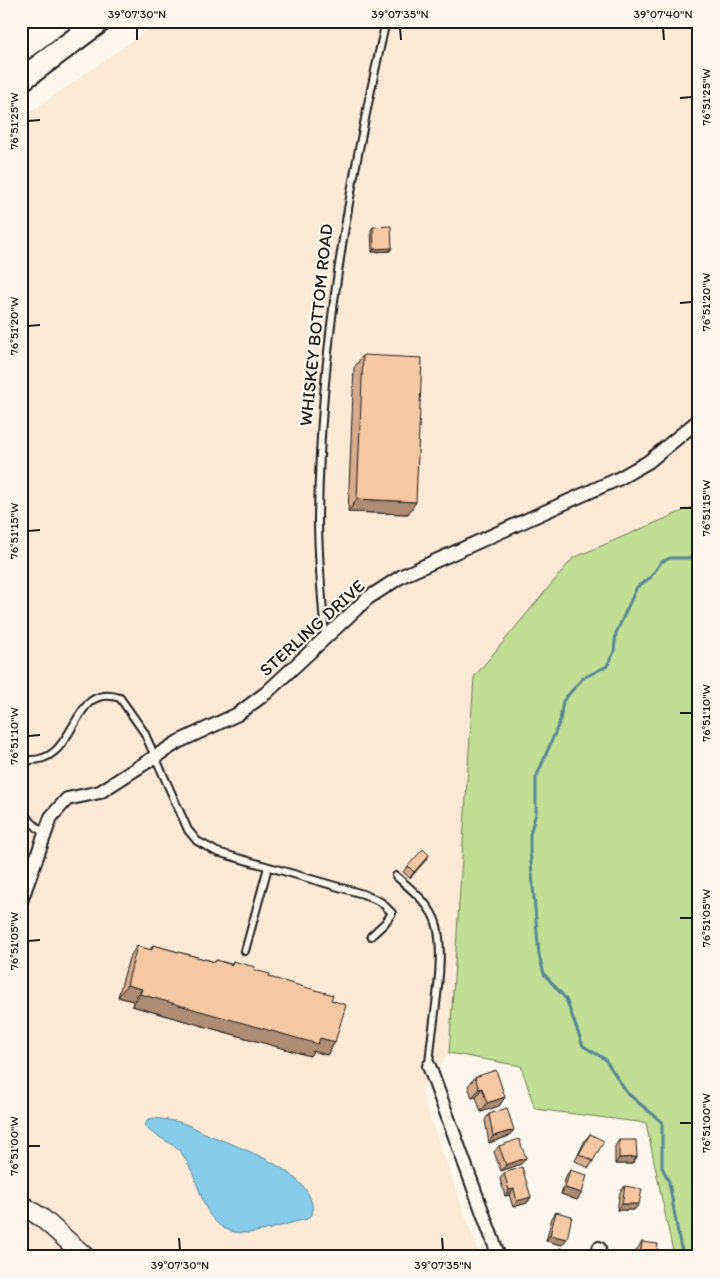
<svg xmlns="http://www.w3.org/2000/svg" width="720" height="1278" font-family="Itim,sans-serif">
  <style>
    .built { fill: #fae9d7 }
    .green { fill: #c2dd94; stroke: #6f7c58 }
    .water { fill: #85cce7; stroke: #5b8696 }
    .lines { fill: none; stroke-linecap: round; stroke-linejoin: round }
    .stream { stroke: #5b8696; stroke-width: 3 }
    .lane-casing { stroke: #1c1c1c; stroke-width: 10 }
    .street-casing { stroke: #1c1c1c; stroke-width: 16 }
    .secondary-casing { stroke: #1c1c1c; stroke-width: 21 }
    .highway-casing { stroke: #1c1c1c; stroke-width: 26 }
    .lane { stroke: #fbf7ec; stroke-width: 6 }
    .street { stroke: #fbf7ec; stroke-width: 12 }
    .secondary { stroke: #fbf7ec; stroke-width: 18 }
    .highway { stroke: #fbf7ec; stroke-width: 22 }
    .wall { fill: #d4ac8f; stroke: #1c1c1c }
    .shaded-wall { fill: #ad8c74; stroke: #1c1c1c }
    .building { fill: #f7c8a6; stroke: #1c1c1c }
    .ticks { fill: none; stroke: #1c1c1c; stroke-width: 2 }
    .labels { text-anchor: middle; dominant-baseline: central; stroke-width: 4.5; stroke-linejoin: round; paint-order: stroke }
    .street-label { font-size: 18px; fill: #1c1c1c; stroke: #fbf7ec }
    .neatline { fill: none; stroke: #1c1c1c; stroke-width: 2 }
    .ticks-label { font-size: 12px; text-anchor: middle; fill: #1c1c1c }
  </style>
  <rect width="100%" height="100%" fill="#fbf7ec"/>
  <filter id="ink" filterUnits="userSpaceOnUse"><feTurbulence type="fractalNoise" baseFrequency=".02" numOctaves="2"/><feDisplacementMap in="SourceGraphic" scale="10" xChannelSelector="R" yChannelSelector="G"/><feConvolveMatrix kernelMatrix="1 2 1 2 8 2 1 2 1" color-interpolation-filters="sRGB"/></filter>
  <g filter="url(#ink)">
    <path class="built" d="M160 21H699V504L573 558 474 677 449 1053 421 1091 480 1257H21V119Z"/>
    <path class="green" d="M699 504V1257H677L673 1252 646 1123 535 1109 521 1066 449 1053 474 677 573 558Z"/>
    <path class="water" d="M153 1118C161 1119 171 1120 179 1122 191 1125 203 1133 214 1137 243 1149 319 1174 312 1215L307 1219C269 1227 224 1253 204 1203 197 1186 193 1169 182 1154 174 1143 156 1137 145 1127L147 1120Z"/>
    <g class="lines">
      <path class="stream" d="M685 1257 680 1244 669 1182 662 1167V1122L627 1093 605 1059 583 1046 566 999 544 974 539 955 530 851V834L536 813V778L560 721 563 701 583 678 607 666 614 652 616 633 637 587 650 578 661 562 670 558H699"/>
      <g class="lane-casing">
        <g id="lane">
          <path d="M325 637C322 598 318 558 318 519 320 347 348 189 386 21"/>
          <path d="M21 759C80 771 67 680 120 698L144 732 188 830 197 841 217 852 363 894 381 902 392 913 385 923 371 936"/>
          <path d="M21 770 29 760"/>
          <path d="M21 812 44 834"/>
          <path d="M396 876C412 890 432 905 437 926 446 962 431 1027 429 1066"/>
          <path d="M245 951 268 867"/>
        </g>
      </g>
      <g class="street-casing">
        <g id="street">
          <path d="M21 901 51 817 67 799 100 792 178 742 238 714 266 693 368 598 402 576 618 479 648 462 699 420"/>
          <path d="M429 1066 499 1257"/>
          <path d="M597 1257 599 1248"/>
        </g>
      </g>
      <g class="secondary-casing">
        <path id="secondary" d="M21 1204 42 1218 86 1257"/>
      </g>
      <g class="highway-casing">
        <path id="highway" d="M21 80 100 21"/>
      </g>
      <use href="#lane" class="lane"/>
      <use href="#street" class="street"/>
      <use href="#secondary" class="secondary"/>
      <use href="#highway" class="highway"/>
    </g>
    <g class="wall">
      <path d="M373 227 390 251 372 252 371 230Z"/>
      <path d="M363 355 408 514 348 512 354 368Z"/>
      <path d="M425 861 410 878 403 872 408 866Z"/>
      <path d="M153 945 215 962 216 960 231 964 233 961 254 970 269 977 331 1000 335 1042 327 1055 313 1051 310 1056 132 1006 133 1001 118 997 129 958 137 946 150 950Z"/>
      <path d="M475 1077 505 1097 499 1106 481 1112 476 1097 472 1098 468 1086Z"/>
      <path d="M489 1114 509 1136 489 1143 485 1120Z"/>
      <path d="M590 1134 593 1161 589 1168 575 1161 585 1140Z"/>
      <path d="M619 1140 637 1157 632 1164H615V1146Z"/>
      <path d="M499 1146 526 1158 521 1164 501 1171 494 1152Z"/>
      <path d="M570 1170 582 1193 577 1200 561 1194 566 1176Z"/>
      <path d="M504 1173 531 1197 527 1203 513 1207 509 1195 505 1196 500 1179Z"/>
      <path d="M625 1186 639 1204 634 1210H617L620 1192Z"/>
      <path d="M556 1212 562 1245 546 1241 552 1218Z"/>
      <path d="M642 1242 657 1251 664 1257H635V1252Z"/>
    </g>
    <g class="shaded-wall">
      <path d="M392 248 390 251 372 252 374 249Z"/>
      <path d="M357 499 416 502 408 514 348 512Z"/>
      <path d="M429 855 425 861 410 878 414 872Z"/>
      <path d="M127 985 142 989 133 1001 118 997Z"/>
      <path d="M140 994 320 1038 335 1042 327 1055 313 1051 310 1056 132 1006Z"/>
      <path d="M482 1088 476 1097 472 1098 479 1089Z"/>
      <path d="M505 1097 499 1106 481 1112 487 1103Z"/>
      <path d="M514 1130 509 1136 489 1143 493 1136Z"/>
      <path d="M637 1157 632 1164H615L619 1158Z"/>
      <path d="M526 1158 521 1164 501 1171 506 1165Z"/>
      <path d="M565 1188 582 1193 577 1200 561 1194Z"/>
      <path d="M514 1189 509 1195 505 1196 509 1190Z"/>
      <path d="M531 1197 527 1203 513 1207 517 1201Z"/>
      <path d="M622 1204H639L634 1210H617Z"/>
      <path d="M550 1235 567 1239 562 1245 546 1241Z"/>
    </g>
    <g class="building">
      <path d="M391 226 392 248 374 249 373 227Z"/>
      <path d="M363 355 422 358 416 502 357 499Z"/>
      <path d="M423 849 429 855 414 872 408 866Z"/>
      <path d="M153 945 215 962 216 960 232 965 233 961 255 967 254 970 270 974 269 977 333 995 331 1000 346 1005 335 1042 320 1038 318 1044 140 994 142 989 127 985 137 946 152 950Z"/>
      <path d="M496 1070 505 1097 487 1103 482 1088 479 1089 475 1077Z"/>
      <path d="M507 1108 514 1130 493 1136 489 1114Z"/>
      <path d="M590 1134 604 1141 593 1161 579 1154Z"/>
      <path d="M519 1139 526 1158 506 1165 499 1146Z"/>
      <path d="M619 1140H636L637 1157 619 1158Z"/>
      <path d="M522 1167 531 1197 517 1201 514 1189 509 1190 504 1173Z"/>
      <path d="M570 1170 587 1175 582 1193 565 1188Z"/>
      <path d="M625 1186 642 1189 639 1204H622Z"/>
      <path d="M556 1212 572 1216 567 1239 550 1235Z"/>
      <path d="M642 1242 658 1244 657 1251 665 1252 664 1257H640Z"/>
      <path d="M561 1248 563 1257H547L546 1253Z"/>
    </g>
  </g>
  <path class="ticks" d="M137 28V40M400 28 401 40M663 28 664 40M680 98 692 97M28 121 40 120M680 303 692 302M28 326 40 325M680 508H692M28 531 40 530M680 713H692M28 736 40 735M680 918H692M28 941 40 940M680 1123H692M28 1146H40M179 1238 180 1250M442 1238 443 1250"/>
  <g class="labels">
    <g class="street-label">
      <text transform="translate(316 325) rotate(-84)">WHISKEY BOTTOM ROAD</text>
      <text transform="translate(312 628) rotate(-42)">STERLING DRIVE</text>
    </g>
  </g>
  <rect width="720" height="1278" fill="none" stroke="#fbf7ec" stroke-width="55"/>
  <rect x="28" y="28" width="664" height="1222" class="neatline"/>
  <g class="ticks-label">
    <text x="137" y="18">39°07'30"N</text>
    <text x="400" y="18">39°07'35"N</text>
    <text x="663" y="18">39°07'40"N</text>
    <text transform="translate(706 97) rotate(-90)" y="4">76°51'25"W</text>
    <text transform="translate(14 121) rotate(-90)" y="4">76°51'25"W</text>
    <text transform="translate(706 302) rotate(-90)" y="4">76°51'20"W</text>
    <text transform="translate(14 326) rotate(-90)" y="4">76°51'20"W</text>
    <text transform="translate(706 508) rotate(-90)" y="4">76°51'15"W</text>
    <text transform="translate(14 531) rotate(-90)" y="4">76°51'15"W</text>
    <text transform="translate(706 713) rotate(-90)" y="4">76°51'10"W</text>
    <text transform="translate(14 736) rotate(-90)" y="4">76°51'10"W</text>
    <text transform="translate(706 918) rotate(-90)" y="4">76°51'05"W</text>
    <text transform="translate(14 941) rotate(-90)" y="4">76°51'05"W</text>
    <text transform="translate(706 1123) rotate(-90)" y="4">76°51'00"W</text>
    <text transform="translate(14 1146) rotate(-90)" y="4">76°51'00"W</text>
    <text x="180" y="1269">39°07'30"N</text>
    <text x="443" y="1269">39°07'35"N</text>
  </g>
</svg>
